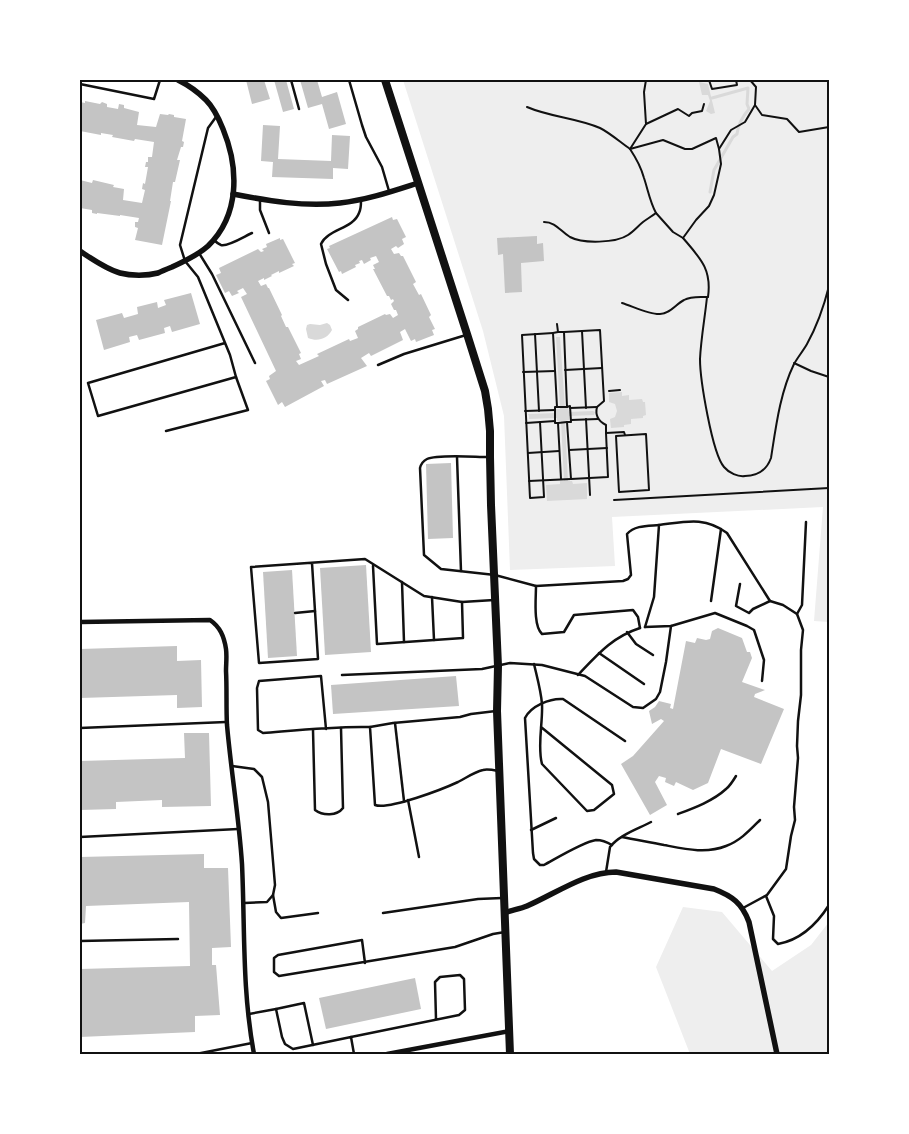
<svg xmlns="http://www.w3.org/2000/svg" width="909" height="1134" font-family="'Noto Serif',serif">
  <style>
    .green { fill: #eee }
    .water { fill: #d9d9d9 }
    .lines { fill: none; stroke-linecap: round; stroke-linejoin: round }
    .stream { stroke: #d9d9d9; stroke-width: 3 }
    .building { fill: #c4c4c4 }
    .path { stroke: #111; stroke-width: 2 }
    .service { stroke: #111; stroke-width: 2.5 }
    .minor { stroke: #111; stroke-width: 4.5 }
    .tertiary { stroke: #111; stroke-width: 5.5 }
    .primary { stroke: #111; stroke-width: 8 }
    .neatline { fill: none; stroke: #111; stroke-width: 2 }
  </style>
  <rect width="100%" height="100%" fill="#fff"/>
  <g class="green">
    <path d="M403 80H829V622L814 621 823 507 612 517 615 566 510 570 504 416 483 331Z"/>
    <path d="M683 907 722 912 772 971 811 945 829 922V1054H690L656 967Z"/>
  </g>
  <g class="water">
    <path d="M699 82 708 84 715 113 711 114 706 111 710 101 708 95H702Z"/>
    <path d="M327 323 330 325 332 330C327 339 318 342 308 338L306 329 307 325 310 324 320 325Z"/>
    <path d="M556 337H560L565 408H568L569 412 593 411 595 412 594 415 569 416V420L565 421 568 481H572L573 484 587 483V499L547 501 546 485 560 484V481H564L561 421H557V418L529 419V416L528 414 556 413V409H560Z"/>
    <path d="M622 392V396L629 395V400L642 399 643 402H645L646 415 643 416V418L631 419V424L624 425V427L611 428 610 419 615 417 617 411 615 404 609 402V393Z"/>
  </g>
  <g class="lines">
    <path class="stream" d="M710 192 714 170 733 137 737 134C738 124 742 117 749 109L747 104 748 88 712 98"/>
  </g>
  <g class="building">
    <path d="M246 80H264L270 99 252 104Z"/>
    <path d="M274 80H286L294 109 283 112Z"/>
    <path d="M300 80H317L322 97 337 92 346 124 329 129 322 104 308 108Z"/>
    <path d="M85 101 100 104 102 102 107 104V107L118 109 119 104 124 105V108L139 112 137 125 156 127 160 114 168 115 169 114 174 115V117L186 119 182 141 184 142 183 147H181L177 160H180L175 182H173L170 201H171L162 245 135 240 138 228 135 227V222H138L139 218 120 215V216L97 213V214L92 213V210L80 208V180L92 183 93 180 114 185 113 187 124 189 123 200 142 203 145 190 142 189 143 183 145 184 148 167H145L146 162H148V157H152L154 142 135 139 134 141 112 137 113 135 101 133V135L80 131V102L85 103Z"/>
    <path d="M263 125 280 126 278 159 331 161 332 135 350 136 348 169 333 168V179L272 177 273 162 261 161Z"/>
    <path d="M392 217 393 220 397 219 406 237 402 239 404 244 398 248 396 246 391 249 394 254 399 253 401 256H403L416 282 413 284 419 295 421 294 431 315 429 317 435 329 432 330 434 335 416 342 415 339 411 341 405 329 400 332 403 340 371 356 369 353 361 358 367 366 327 384 325 380 321 381 324 386 285 407 282 402 278 405 266 381 270 379 269 376 276 371 241 297 247 294 243 288 237 291 239 293 232 296 229 291 225 293 216 275 221 273 219 268 258 249 261 252 264 251 262 249 267 247 266 244 280 238V240L283 239 295 263 292 264 294 266 279 273V271L271 275 272 276 264 280V278L258 281 261 286 266 284 268 288H269L282 315 281 316 286 327H288L301 353 299 354 301 359 296 361 299 365 319 356 317 354 349 339 350 341 358 338 355 331 358 329V327L385 314 386 315 390 314 393 318 398 315 396 310H394L391 304 394 301 393 299 391 300 389 296H387L373 269H375L373 265 379 262 376 256 370 258 371 260 364 264 362 260 359 261 360 263 355 265 356 267 342 274 341 271 339 272 327 249 330 248 329 246Z"/>
    <path d="M537 236V244L543 243 544 261 521 263 522 292 505 293 503 254 498 255 497 238Z"/>
    <path d="M191 293 200 324 172 332 170 326 164 328 165 333 139 340 137 335 129 337 130 342 104 350 96 320 122 313 124 318 138 314 137 307 157 302 158 308 166 305 164 300Z"/>
    <path d="M451 463 453 538 428 539 426 464Z"/>
    <path d="M366 565 371 652 325 655 320 568Z"/>
    <path d="M292 570 297 656 268 658 263 572Z"/>
    <path d="M718 628 742 638 747 652H750L752 658 742 682 765 690 755 694 754 697 784 709 761 764 721 749 708 783 693 790 676 782 674 786 665 782 666 778 659 776 655 782 667 805 650 815 621 764 633 756 664 721 661 719 652 724 649 711 655 707 659 701 671 704 670 708 673 709 686 641 695 643 697 638 706 640 710 639 712 631Z"/>
    <path d="M177 646V661L201 660 202 707 177 708V695L80 698V649Z"/>
    <path d="M456 676 459 706 333 714 331 685Z"/>
    <path d="M184 733H209L211 806 162 807V800L116 802V809L80 810V761L185 758Z"/>
    <path d="M204 854V868H228L231 947 212 948V965H216L220 1015 195 1016V1032L80 1037V969L190 966 189 902 86 906 85 923 80 924V857Z"/>
    <path d="M415 978 421 1009 326 1029 319 998Z"/>
  </g>
  <g class="lines">
    <g class="path">
      <path d="M646 80 644 92 646 124 630 149C636 158 641 167 644 178 648 190 650 202 656 213"/>
      <path d="M709 80 712 89 737 85 736 80"/>
      <path d="M755 105 762 115 787 119 799 132 829 127"/>
      <path d="M527 107C550 117 577 118 600 128 610 133 620 142 630 149L663 140 685 149H692L716 138 719 149 721 164 714 195 709 206 696 220 683 238C700 258 712 269 708 297"/>
      <path d="M646 124 678 109 689 116 692 113 702 111 704 104"/>
      <path d="M719 149 731 130 745 122 755 105 756 87 750 80"/>
      <path d="M544 222C556 222 560 231 570 237 583 244 616 243 628 235 634 231 638 226 643 222 647 219 652 216 656 213L673 232 683 238"/>
      <path d="M622 303C632 306 651 315 660 314 670 314 676 304 684 300 691 296 699 297 707 297 705 317 701 338 700 359 700 379 712 453 724 467 729 473 738 477 745 476 758 476 767 469 771 458 776 426 780 393 794 364 798 357 803 351 807 344 817 326 824 306 829 286"/>
      <path d="M557 324 558 332H564L567 407 570 406 571 422H567L571 479 608 477 606 433 624 432 625 435"/>
      <path d="M582 331 586 408"/>
      <path d="M558 332 553 333 557 407H555V423H558L561 479"/>
      <path d="M564 332 600 330 604 401 597 407C595 415 598 421 606 425V433"/>
      <path d="M535 334 539 411"/>
      <path d="M794 363 811 371 829 377"/>
      <path d="M565 370 602 368"/>
      <path d="M523 372 555 371"/>
      <path d="M609 391 620 390"/>
      <path d="M557 407H567"/>
      <path d="M570 408 597 407"/>
      <path d="M525 411 555 410"/>
      <path d="M586 419 590 495"/>
      <path d="M571 420 598 419"/>
      <path d="M540 422 544 497 530 498 522 335 553 333"/>
      <path d="M526 423 555 421"/>
      <path d="M558 423 567 422"/>
      <path d="M646 434 649 490 619 492 616 436Z"/>
      <path d="M569 450 607 448"/>
      <path d="M528 453 559 451"/>
      <path d="M829 470V474"/>
      <path d="M529 481 571 479"/>
      <path d="M614 500 829 488"/>
    </g>
    <g class="service">
      <path d="M291 80 299 109"/>
      <path d="M349 80 362 125 366 137 382 167 389 191"/>
      <path d="M80 84 154 99 160 80"/>
      <path d="M216 117 208 128 180 245 185 261 198 277 230 355 236 377 98 416 88 383 225 343"/>
      <path d="M260 200V210L269 233"/>
      <path d="M214 240C216 242 218 244 221 245 228 247 245 236 252 233"/>
      <path d="M199 253 212 274 255 363"/>
      <path d="M348 300 336 290 326 264 321 244C328 229 353 229 359 213 361 209 361 205 361 201"/>
      <path d="M378 365 404 354 466 335"/>
      <path d="M166 431 248 410 236 377"/>
      <path d="M457 457 461 571"/>
      <path d="M488 457C475 457 437 454 427 459 423 461 421 464 420 468L424 555 441 569 495 575 536 586"/>
      <path d="M312 563 318 659 259 663 251 567 365 559 424 596 462 602 494 600"/>
      <path d="M373 566 377 644 463 638 462 602"/>
      <path d="M402 582 404 642"/>
      <path d="M740 584 736 606 749 613 753 609 770 601 783 605 797 614 803 630 801 650V695L798 721 797 746 798 758 794 807 795 820 791 836 786 869 767 895 743 908"/>
      <path d="M432 597 434 640"/>
      <path d="M711 601 721 529"/>
      <path d="M295 613 315 611"/>
      <path d="M797 614 802 605 806 522"/>
      <path d="M645 627 654 597 659 525C685 522 704 516 727 533L770 601"/>
      <path d="M645 627 671 626 715 613 747 626 754 630 764 660 762 681"/>
      <path d="M640 628 638 617 633 610 574 615 564 632 542 634C533 626 536 598 536 586L623 581 628 579 631 575 627 534C635 525 648 526 659 525"/>
      <path d="M627 632 636 644 653 655"/>
      <path d="M599 653 644 684"/>
      <path d="M534 664C537 677 541 691 542 704 543 723 537 746 542 764L587 811 594 810 614 794 612 785 541 727"/>
      <path d="M342 675 482 669 510 663 542 665 585 676 633 707 643 708 656 699 660 692 666 662 671 626"/>
      <path d="M578 675C597 655 612 637 640 628"/>
      <path d="M496 711 471 714 460 717 393 723 370 727 375 805C389 810 443 789 458 782 466 778 474 772 483 770 487 769 493 770 498 771"/>
      <path d="M395 723 404 801"/>
      <path d="M80 728 226 722"/>
      <path d="M326 729 321 676 259 681 257 688 258 730 263 733C299 730 335 726 370 727"/>
      <path d="M313 730 315 810C323 816 337 816 343 808L341 728"/>
      <path d="M232 766 254 769 262 777 268 802 275 885 273 895 267 902 244 903"/>
      <path d="M408 800 419 857"/>
      <path d="M678 814C694 808 713 801 726 789 730 786 733 781 736 776"/>
      <path d="M531 830 556 818"/>
      <path d="M80 837 238 829"/>
      <path d="M622 837C636 840 650 842 664 845 685 849 706 854 726 846 740 841 750 830 760 820"/>
      <path d="M612 845C607 842 602 840 596 840 583 842 557 858 544 865H540L534 859 533 853 525 718C531 706 550 698 563 699L625 741"/>
      <path d="M606 872 610 847C619 835 638 829 651 822"/>
      <path d="M273 895 276 912 281 918 318 913"/>
      <path d="M766 896 774 916 773 939 778 944C800 940 817 924 829 905"/>
      <path d="M383 913 478 899 502 898"/>
      <path d="M80 941 178 939"/>
      <path d="M365 963 362 940 278 955 274 958V972L279 976 455 947 493 934 505 932"/>
      <path d="M276 1009 304 1003 313 1045"/>
      <path d="M249 1014 276 1009 282 1037 285 1044 293 1049 351 1037 354 1054"/>
      <path d="M351 1037 459 1015 465 1010 464 979 460 975 440 977 435 982 436 1019"/>
      <path d="M196 1054 252 1043"/>
    </g>
    <g class="minor">
      <path d="M80 622 210 620C220 627 224 636 226 649 227 656 226 664 226 671 227 689 226 707 227 725 231 771 239 818 242 864 245 929 242 990 254 1054"/>
      <path d="M387 1054 510 1031"/>
    </g>
    <g class="tertiary">
      <path d="M233 194C269 201 304 207 340 203 367 200 393 191 418 183"/>
      <path d="M80 251C92 259 106 269 120 273 131 276 147 276 158 273 162 271 167 269 172 267 183 262 198 255 208 246 240 215 239 168 223 129 219 119 214 108 206 100 198 92 188 85 178 80"/>
      <path d="M504 913C512 910 520 909 527 906 555 894 585 872 616 872L714 889C732 896 742 903 749 922L777 1054"/>
    </g>
    <path class="primary" d="M385 80 467 334 485 391 488 409 490 431V457L491 505 498 666 497 711 510 1054"/>
  </g>
  <rect width="909" height="1134" fill="none" stroke="#ffffff" stroke-width="162"/>
  <rect x="81" y="81" width="747" height="972" class="neatline"/>
</svg>
